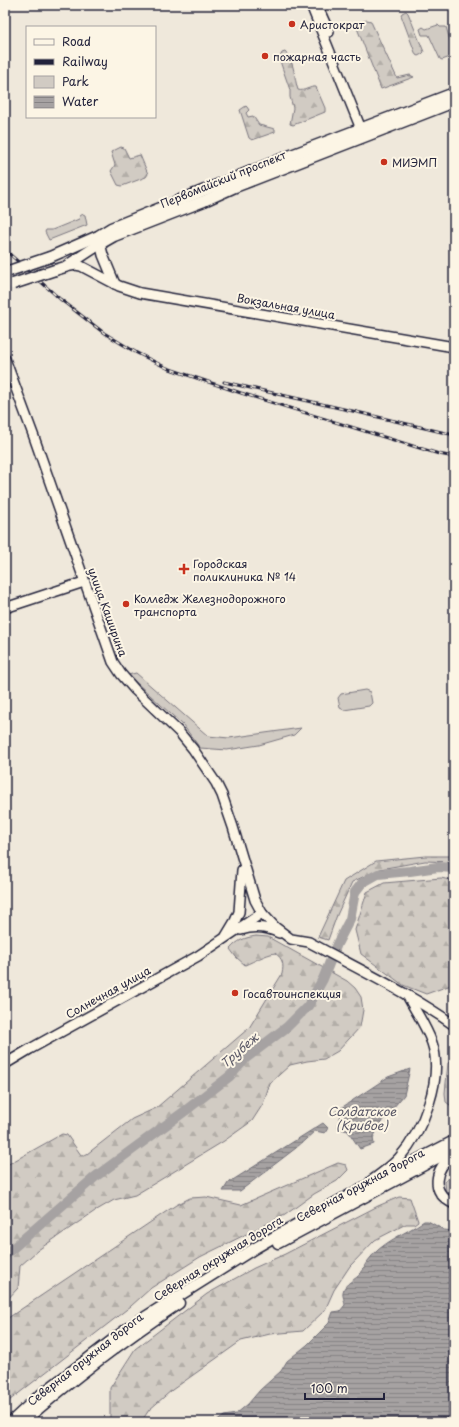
<svg xmlns="http://www.w3.org/2000/svg" width="459" height="1427" font-family="'Playpen Sans',sans-serif">
  <style>
    .green { fill: #d1cbc3; stroke: #7a767f }
    .forest { fill: url(#forest-firs); stroke: #7a767f }
    .water { fill: url(#water-rules); stroke: #716f79 }
    .lines { fill: none; stroke-linecap: round; stroke-linejoin: round }
    .river { stroke: #a6a2a2; stroke-width: 10 }
    .secondary-casing { stroke: #22223b; stroke-width: 12 }
    .primary-casing { stroke: #22223b; stroke-width: 13 }
    .secondary { stroke: #fcf5e5; stroke-width: 9 }
    .primary { stroke: #fcf5e5; stroke-width: 10 }
    .rail-casing { stroke: #22223b; stroke-width: 3 }
    .rail { stroke: #fcf5e5; stroke-width: 1.5; stroke-dasharray: 4.5; stroke-linecap: butt }
    .primary-bridge-casing { stroke: #22223b; stroke-width: 13; stroke-linecap: butt }
    .primary-bridge { stroke: #fcf5e5; stroke-width: 10 }
    .poi-dot { fill: #c8321e; stroke: #fcf5e5; stroke-width: 1.5 }
    .labels { text-anchor: middle; dominant-baseline: central; stroke-width: 4; stroke-linejoin: round; paint-order: stroke }
    .poi-label { font-size: 11px; fill: #22223b; stroke: #fcf5e5; text-anchor: start }
    .street-label { font-size: 11px; fill: #22223b; stroke: #fcf5e5 }
    .water-label { font-size: 12px; font-style: italic; fill: #575564; stroke: #fcf5e5 }
  </style>
  <defs>
    <pattern id="forest-firs" width="22" height="20" patternUnits="userSpaceOnUse"><rect width="22" height="20" fill="#d1cbc3"/><path d="M5 1l3.5 6h-7zM16 11l3.5 6h-7z" fill="#b3aea8"/></pattern>
    <pattern id="water-rules" width="6" height="5" patternUnits="userSpaceOnUse"><rect width="6" height="5" fill="#a6a2a2"/><path d="M0 2.5h6" fill="none" stroke="#878485"/></pattern>
  </defs>
  <rect width="100%" height="100%" fill="#efe8db"/>
  <filter id="ink" filterUnits="userSpaceOnUse"><feTurbulence type="fractalNoise" baseFrequency=".025" numOctaves="2"/><feDisplacementMap in="SourceGraphic" scale="8" xChannelSelector="R" yChannelSelector="G"/><feConvolveMatrix kernelMatrix="1 2 1 2 8 2 1 2 1" color-interpolation-filters="sRGB"/></filter>
  <g filter="url(#ink)">
    <g class="green">
      <path d="M438 25 440 27H446L454 54 453 56 442 60 440 59 429 35H422L420 29 423 27 426 29Z"/>
      <path d="M83 214 85 215 87 225 49 240 45 232 46 230H52L79 219 80 216Z"/>
      <path d="M136 673 208 736 229 738 301 728 294 735 259 745 227 750 200 748 183 725 128 675Z"/>
      <path d="M365 690 370 692 372 703 369 706 344 710 340 708 338 698 341 694Z"/>
      <path d="M454 1173V1198H451L446 1191 445 1182 451 1175Z"/>
    </g>
    <g class="forest">
      <path d="M406 11 408 13 424 52 422 54 418 56 416 55 401 15 402 13Z"/>
      <path d="M367 20 371 21 372 24 397 78 410 75 414 77 381 89 357 28 358 23Z"/>
      <path d="M285 52C295 61 294 79 298 90 304 92 310 86 316 87L325 108V112L293 125 290 124 293 108 290 97V90L281 64 280 57 282 53Z"/>
      <path d="M246 106 247 107 249 110 246 113 248 117 253 116 259 125 275 129V132L255 139 252 140 249 138 240 110Z"/>
      <path d="M121 147 124 148 129 158 140 155 148 174 146 177 122 186 118 185 111 171 115 165 111 152Z"/>
      <path d="M425 856H454V862L425 861 380 869 352 882 337 915 328 940 318 937 344 881 376 861Z"/>
      <path d="M441 878 454 881V984L426 994 403 985 361 954 355 930 367 892 384 883Z"/>
      <path d="M256 936 268 937 347 981 355 988 361 997 363 1010 360 1027 338 1051 324 1059 307 1061 290 1065 270 1083 263 1104 252 1121 224 1141 160 1180 135 1195 114 1200 95 1211 38 1250 20 1266 18 1288 5 1302V1166L62 1134 67 1135 81 1155 87 1154 132 1119 156 1108 249 1028 282 974C284 964 283 959 275 953 264 955 255 961 245 965L236 957 230 949C238 940 244 938 256 936Z"/>
      <path d="M454 1059V1108L446 1102 445 1093 448 1063Z"/>
      <path d="M338 1163 346 1165 348 1170 337 1181 314 1194 285 1215 200 1257 151 1288 131 1306 5 1404V1320L176 1205 190 1198 206 1197 241 1205Z"/>
      <path d="M399 1197 410 1198 418 1221 414 1224H406L375 1240 350 1266 334 1290 325 1310 303 1331 270 1334 241 1341 172 1390 149 1410 141 1422H110V1388L135 1349 207 1294 254 1268 285 1254 378 1206Z"/>
    </g>
    <g class="water">
      <path d="M410 1069 404 1095 382 1121 373 1138 374 1144 360 1149 348 1131 337 1128 341 1115 335 1112 388 1077Z"/>
      <path d="M323 1123 328 1128 325 1133 315 1131 296 1148 240 1191H223L228 1183Z"/>
      <path d="M424 1221H428L444 1230 454 1231V1422H216L224 1416 236 1414 248 1404 260 1390 281 1371 287 1361 307 1345 329 1323 333 1312 340 1311 345 1305C345 1301 342 1296 343 1292 344 1283 356 1280 361 1273 364 1270 364 1265 367 1262 381 1242 405 1234 424 1221Z"/>
    </g>
    <g class="lines">
      <path class="river" d="M5 1255 95 1177 185 1111 230 1076 246 1058 287 1027 308 1006 323 979 337 944 350 919 355 892 362 883 378 874 410 871 438 867 454 868"/>
      <g class="secondary-casing">
        <g id="secondary">
          <path d="M311 5 361 129 363 132 366 133"/>
          <path d="M317 5 329 32"/>
          <path d="M99 239 103 255 115 284"/>
          <path d="M65 267 76 265 81 266 119 286 140 293 454 347"/>
          <path d="M5 359 34 437 113 662 121 674 135 690 179 732 193 749 216 783 222 795 233 827 255 900 262 913 275 927 291 939 309 942C358 969 409 993 454 1025"/>
          <path d="M5 608 84 582"/>
          <path d="M241 930C254 926 267 927 279 933"/>
          <path d="M226 936 235 921 239 912 242 870"/>
          <path d="M5 1064 30 1049 198 956 262 913"/>
          <path d="M454 1154C434 1169 429 1192 454 1204"/>
          <path d="M371 1181C380 1174 391 1167 399 1158 423 1131 444 1078 432 1043 426 1026 416 1012 408 997"/>
        </g>
      </g>
      <g class="primary-casing">
        <g id="primary">
          <path d="M50 257 98 236 111 228 294 154 454 93"/>
          <path d="M55 270 65 267 100 244 114 236 204 201 235 187 454 102"/>
          <path d="M278 1243 454 1149"/>
          <path d="M11 1422 38 1397 131 1326 255 1248 281 1233 361 1189 454 1141"/>
          <path d="M23 1422C72 1379 125 1339 179 1303"/>
        </g>
      </g>
      <use href="#secondary" class="secondary"/>
      <use href="#primary" class="primary"/>
      <g class="rail-casing">
        <g id="rail">
          <path d="M5 250 60 299 104 333 137 353 167 368 241 393 439 454 454 457"/>
          <path d="M224 382 357 412 454 435"/>
        </g>
      </g>
      <use href="#rail" class="rail"/>
      <g class="primary-bridge-casing">
        <g id="primary-bridge">
          <path d="M9 271 50 257"/>
          <path d="M13 284 55 270"/>
        </g>
      </g>
      <use href="#primary-bridge" class="primary-bridge"/>
    </g>
  </g>
  <g class="poi-dot">
    <circle cx="292" cy="24" r="4"/>
    <circle cx="265" cy="56" r="4"/>
    <circle cx="384" cy="162" r="4"/>
    <path d="M182 563h4v4h4v4h-4v4h-4v-4h-4v-4h4z"/>
    <circle cx="126" cy="604" r="4"/>
    <circle cx="235" cy="993" r="4"/>
  </g>
  <g class="labels">
    <g class="poi-label">
      <text x="300" y="24">Аристократ</text>
      <text x="273" y="56">пожарная часть</text>
      <text x="392" y="162">МИЭМП</text>
      <text x="193" y="563">Городская<tspan x="193" dy="13">поликлиника № 14</tspan></text>
      <text x="134" y="598">Колледж Железнодорожного<tspan x="134" dy="13">транспорта</tspan></text>
      <text x="243" y="993">Госавтоинспекция</text>
    </g>
    <g class="street-label">
      <text transform="translate(223 179) rotate(-22)">Первомайский проспект</text>
      <text transform="translate(286 306) rotate(10)">Вокзальная улица</text>
      <text transform="translate(108 612) rotate(70)">улица Каширина</text>
      <text transform="translate(108 992) rotate(-29)">Солнечная улица</text>
      <text transform="translate(360 1185) rotate(-28)">Северная оружная дорога</text>
      <text transform="translate(218 1258) rotate(-32)">Северная окружная дорога</text>
      <text transform="translate(85 1359) rotate(-38)">Северная оружная дорога</text>
    </g>
    <g class="water-label">
      <text transform="translate(239 1050) rotate(-41)">Трубеж</text>
      <text x="362" y="1111">Солдатское<tspan x="362" dy="14">(Кривое)</tspan></text>
    </g>
  </g>
  <rect width="459" height="1427" fill="none" stroke="#fcf5e5" stroke-width="20"/>
  <rect x="10" y="10" width="439" height="1407" fill="none" stroke="#22223b" stroke-width="1.5" filter="url(#ink)"/>
  <rect x="26" y="26" width="130" height="92" fill="#fcf5e5" stroke="#a5a1a1"/>
  <rect x="34" y="39" width="20" height="6" fill="#fcf5e5" stroke="#a5a1a1"/>
  <text x="62" y="46" font-size="12" fill="#22223b">Road</text>
  <rect x="34" y="59" width="20" height="6" fill="#22223b" stroke="#a5a1a1"/>
  <text x="62" y="66" font-size="12" fill="#22223b">Railway</text>
  <rect x="34" y="76" width="20" height="12" fill="#d1cbc3" stroke="#a5a1a1"/>
  <text x="62" y="86" font-size="12" fill="#22223b">Park</text>
  <rect x="34" y="96" width="20" height="12" fill="url(#water-rules)" stroke="#a5a1a1"/>
  <text x="62" y="106" font-size="12" fill="#22223b">Water</text>
  <path d="M305 1393v6h79v-6" fill="none" stroke="#22223b" stroke-width="2"/>
  <text x="311" y="1393" font-size="12" fill="#22223b" stroke="#fcf5e5" stroke-width="3" paint-order="stroke">100 m</text>
</svg>
